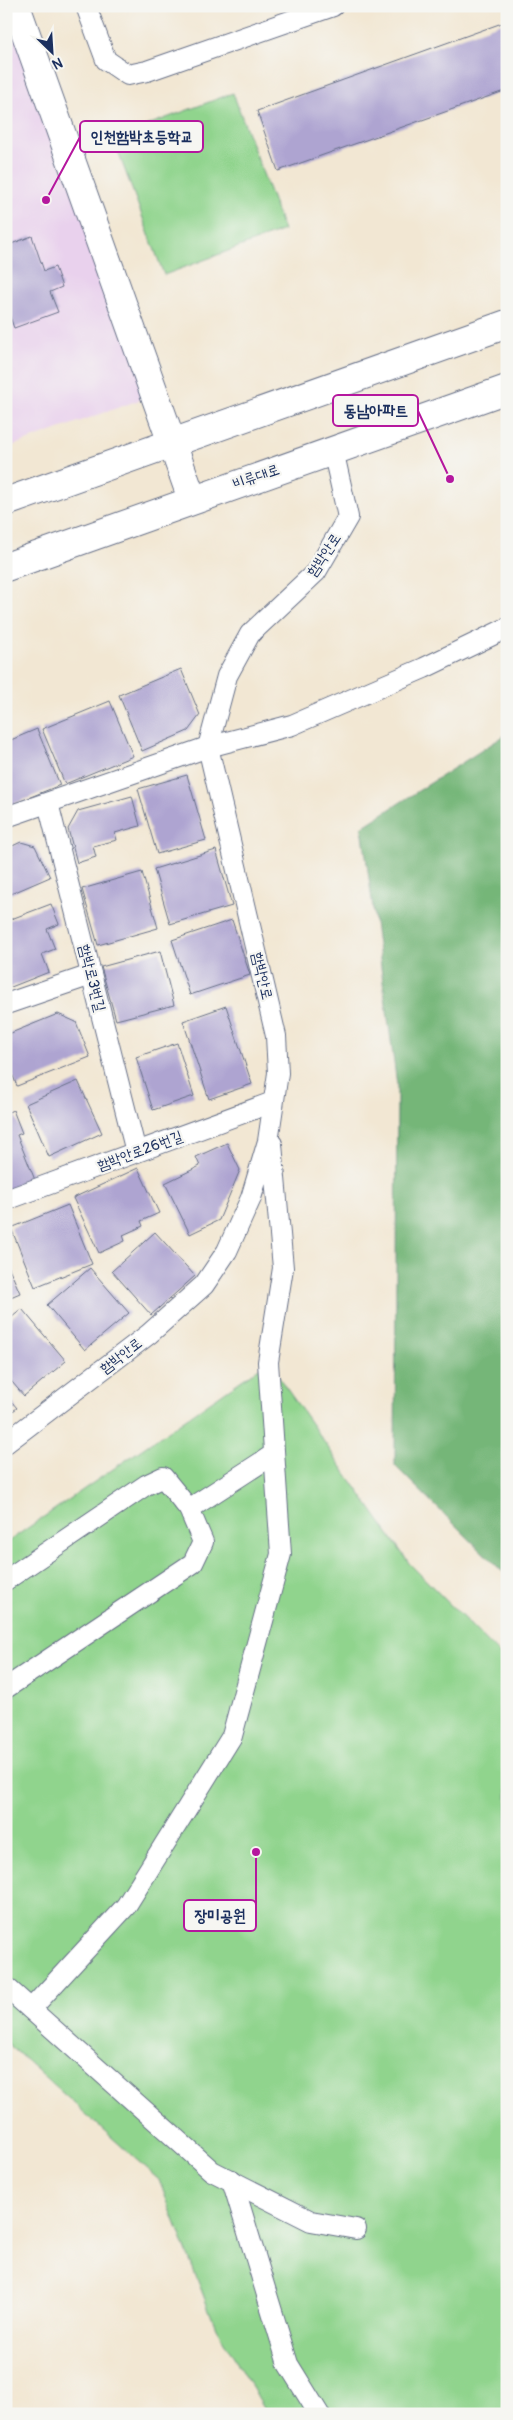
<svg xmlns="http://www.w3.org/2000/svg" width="513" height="2420" font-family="Pangolin,'Poor Story',sans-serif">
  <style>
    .built { fill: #e9d1ed }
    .green { fill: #90d48d; stroke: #568276 }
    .forest { fill: #74b678; stroke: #48726b }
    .building { fill: #aea4d1 }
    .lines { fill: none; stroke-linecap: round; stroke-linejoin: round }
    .service-casing { stroke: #666f87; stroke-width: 22 }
    .minor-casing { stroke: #666f87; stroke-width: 30 }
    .secondary-casing { stroke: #666f87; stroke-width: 30 }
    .service { stroke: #fff; stroke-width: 20 }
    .minor { stroke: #fff; stroke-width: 28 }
    .secondary { stroke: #fff; stroke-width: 28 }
    .labels { text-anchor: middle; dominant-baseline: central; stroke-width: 4.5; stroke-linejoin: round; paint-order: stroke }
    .street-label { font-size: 15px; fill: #1b2f5e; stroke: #f6f6f2 }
    .leader { fill: none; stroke: #b5179e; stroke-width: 2 }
    .callout-dot { fill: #b5179e; stroke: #f6f6f2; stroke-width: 2 }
    .callout { fill: #f6f6f2; stroke: #b5179e; stroke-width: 2 }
    .callout-label { font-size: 16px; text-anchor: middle; font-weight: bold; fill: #1b2f5e }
  </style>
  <rect width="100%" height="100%" fill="#f6f6f2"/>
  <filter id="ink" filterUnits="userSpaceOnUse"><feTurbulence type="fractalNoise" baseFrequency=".02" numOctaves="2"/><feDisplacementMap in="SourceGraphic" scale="10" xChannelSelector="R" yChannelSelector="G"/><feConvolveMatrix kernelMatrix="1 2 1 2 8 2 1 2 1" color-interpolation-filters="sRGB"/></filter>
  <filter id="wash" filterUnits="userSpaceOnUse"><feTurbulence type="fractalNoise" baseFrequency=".0096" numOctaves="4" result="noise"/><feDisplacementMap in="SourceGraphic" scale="20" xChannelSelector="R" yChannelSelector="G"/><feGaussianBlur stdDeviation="1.12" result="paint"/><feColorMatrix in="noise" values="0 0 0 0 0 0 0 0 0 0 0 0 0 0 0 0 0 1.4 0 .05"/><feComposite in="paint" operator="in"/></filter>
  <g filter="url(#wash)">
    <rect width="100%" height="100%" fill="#f2e7d3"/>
    <path class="built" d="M6 6 156 394 6 448Z"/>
    <g class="green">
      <path d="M233 93 284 230 164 275 113 138Z"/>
      <path d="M268 1362 409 1563 507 1662V2414H268L216 2328 159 2180 6 2042V1543Z"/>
    </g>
    <path class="forest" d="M507 734V1576L395 1466 397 1085 362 827Z"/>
    <g id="blocks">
      <g class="building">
        <path d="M502 23 507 36V90L278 171 257 111Z"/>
        <path d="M32 236 44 271 55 267 62 287 50 292 58 312 14 328 9 314 6 315V246Z"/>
        <path d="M181 669 200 715 188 731 142 751 119 695Z"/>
        <path d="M110 701 133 756 65 784 42 729Z"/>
        <path d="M37 729 60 785 6 807V742Z"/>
        <path d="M187 775 206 840 157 854 138 789Z"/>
        <path d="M132 796 140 826 115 833 117 840 93 846 96 857 77 863 68 829 78 811Z"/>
        <path d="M21 842 35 846 50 877 6 896V849Z"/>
        <path d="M216 850 232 906 170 924 154 869Z"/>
        <path d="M142 872 158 928 98 945 82 889Z"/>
        <path d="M51 904 59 924 47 929 55 949 42 954 49 972 6 989V921Z"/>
        <path d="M232 920 250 975 190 995 172 940Z"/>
        <path d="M160 951 174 1005 116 1020 101 967Z"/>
        <path d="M226 1006 252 1084 209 1099 183 1021Z"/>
        <path d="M58 1014 76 1022 90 1057 17 1086 6 1059V1035Z"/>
        <path d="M177 1043 194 1096 153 1110 136 1057Z"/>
        <path d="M78 1081 102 1133 49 1157 26 1104Z"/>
        <path d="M13 1110 22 1133 17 1135 35 1180 6 1192V1113Z"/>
        <path d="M227 1143 240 1170 219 1220 190 1234 165 1183 200 1166 196 1157Z"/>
        <path d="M138 1168 159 1213 141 1221 143 1226 123 1235 125 1241 99 1253 73 1198Z"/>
        <path d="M68 1205 92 1264 35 1287 11 1228Z"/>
        <path d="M155 1232 195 1276 151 1315 112 1271Z"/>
        <path d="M6 1261 20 1293 6 1299Z"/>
        <path d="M90 1268 129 1313 85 1350 47 1305Z"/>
        <path d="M22 1309 66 1361 24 1396 6 1375V1322Z"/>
        <path d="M6 1395 17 1408 6 1416Z"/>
      </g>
    </g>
  </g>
  <g filter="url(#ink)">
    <use href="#blocks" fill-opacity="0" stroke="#666f87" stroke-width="1"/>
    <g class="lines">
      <g class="service-casing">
        <g id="service">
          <path d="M86 6 106 60 128 75 147 71 333 6"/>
          <path d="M48 803 136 1152"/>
          <path d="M6 817 208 747 292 725 424 668 507 628"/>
          <path d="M6 1004 91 975"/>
          <path d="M6 1200 273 1102"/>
          <path d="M6 1443 149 1334 204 1285 227 1251 251 1198 268 1141 278 1073 276 1036 208 747 227 676 250 634 316 572 348 517 333 450"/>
          <path d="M189 1509 274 1454"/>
          <path d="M6 1580 146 1485 163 1477 189 1509 203 1542 193 1563 6 1688"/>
          <path d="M6 1987 212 2171 311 2221 356 2229"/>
          <path d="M31 2009 126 1906 232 1736 281 1554 268 1362 283 1268 272 1144"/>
          <path d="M232 2180 288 2364 319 2414"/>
        </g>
      </g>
      <g class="minor-casing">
        <path id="minor" d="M16 6 192 499"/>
      </g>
      <g class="secondary-casing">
        <g id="secondary">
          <path d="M6 502 507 324"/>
          <path d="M6 567 507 389"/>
        </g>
      </g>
      <use href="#service" class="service"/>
      <use href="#minor" class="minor"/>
      <use href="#secondary" class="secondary"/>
    </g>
  </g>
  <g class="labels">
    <g class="street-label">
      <text transform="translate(256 477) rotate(-19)">비류대로</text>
      <text transform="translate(324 555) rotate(-56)">함박안로</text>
      <text transform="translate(262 976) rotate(77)">함박안로</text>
      <text transform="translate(92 978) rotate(76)">함박로3번길</text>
      <text transform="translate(140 1151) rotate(-20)">함박안로26번길</text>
      <text transform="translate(121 1356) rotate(-37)">함박안로</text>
    </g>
  </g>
  <path class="leader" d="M46 200L80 137M450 479L418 411M256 1852L256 1915"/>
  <g class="callout-dot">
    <circle cx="46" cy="200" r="5"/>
    <circle cx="450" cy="479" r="5"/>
    <circle cx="256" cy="1852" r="5"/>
  </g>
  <g class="callout">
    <rect x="80" y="121" width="123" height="31" rx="5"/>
    <rect x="333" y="395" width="85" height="31" rx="5"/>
    <rect x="184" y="1900" width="72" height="31" rx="5"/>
  </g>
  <g class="callout-label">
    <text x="142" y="142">인천함박초등학교</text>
    <text x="376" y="416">동남아파트</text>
    <text x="220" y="1921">장미공원</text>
  </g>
  <rect width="513" height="2420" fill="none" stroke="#f6f6f2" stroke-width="25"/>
  <g transform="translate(52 52) rotate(155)" stroke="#f6f6f2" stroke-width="4" paint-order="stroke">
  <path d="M0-4L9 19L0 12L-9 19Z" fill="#1b2f5e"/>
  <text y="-8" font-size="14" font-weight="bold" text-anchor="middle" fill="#1b2f5e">N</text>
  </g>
</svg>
